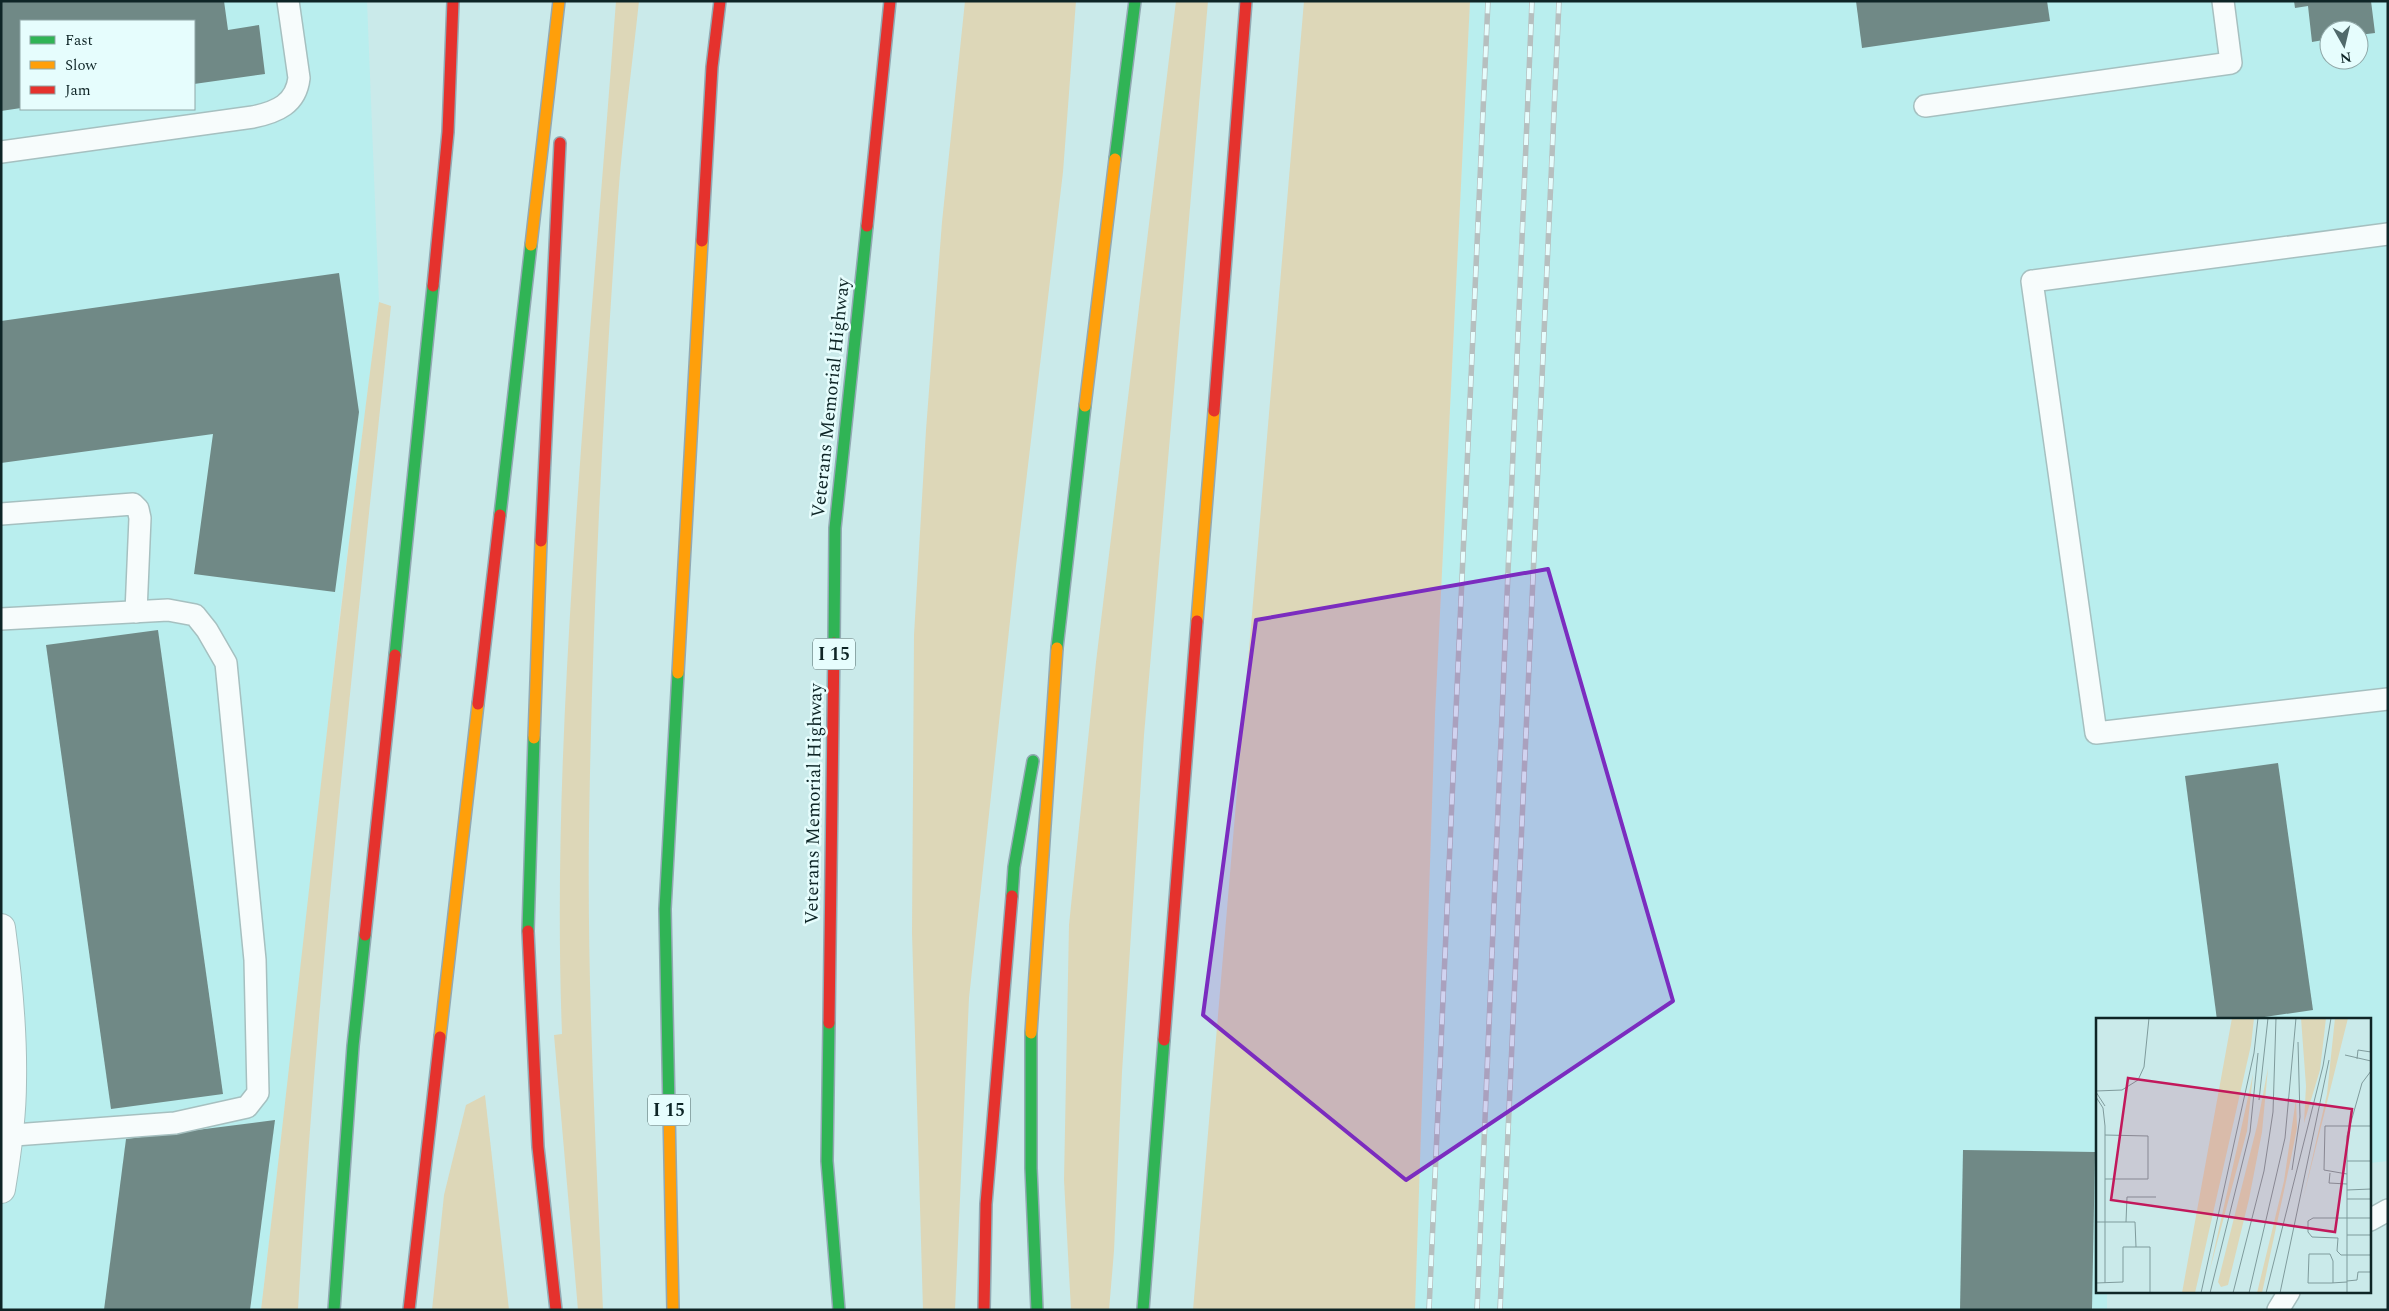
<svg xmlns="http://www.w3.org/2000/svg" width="2389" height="1311" font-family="Spectral,serif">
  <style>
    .built { fill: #b9eeee; fill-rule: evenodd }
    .green { fill: #ddd7b8 }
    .building { fill: #708986 }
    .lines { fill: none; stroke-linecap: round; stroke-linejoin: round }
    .lane-casing { stroke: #a6c0c0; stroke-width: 24 }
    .street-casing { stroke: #a6c0c0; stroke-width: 30 }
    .fast-casing { stroke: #92a9b3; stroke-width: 14 }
    .slow-casing { stroke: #92a9b3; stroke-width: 14 }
    .jam-casing { stroke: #92a9b3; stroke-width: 14 }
    .lane { stroke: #f7fcfc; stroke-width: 21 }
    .street { stroke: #f7fcfc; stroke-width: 28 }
    .fast { stroke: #30b455; stroke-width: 11 }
    .slow { stroke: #ff9f0a; stroke-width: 11 }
    .jam { stroke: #e5322d; stroke-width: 11 }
    .rail-casing { stroke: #b6bfbf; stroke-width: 5.5 }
    .rail { stroke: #e6fdfd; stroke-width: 4; stroke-dasharray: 11; stroke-linecap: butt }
    .marked { fill: #7b2cbf; fill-opacity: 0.2; stroke: #7b2cbf; stroke-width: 4; stroke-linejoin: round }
    .labels { text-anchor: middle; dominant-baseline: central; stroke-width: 5; stroke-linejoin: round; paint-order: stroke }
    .shield { fill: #e6fdfd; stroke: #4f6666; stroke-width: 1 }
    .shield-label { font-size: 18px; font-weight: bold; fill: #0e2526 }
    .street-label { font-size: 19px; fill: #0e2526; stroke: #e6fdfd }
    .inset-road { fill: none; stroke: #7f9b9c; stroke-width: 1 }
    .view { fill: #c2185b; fill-opacity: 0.15; stroke: #c2185b; stroke-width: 2.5 }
    .inset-edge { fill: none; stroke: #0e2526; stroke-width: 2.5 }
  </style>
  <rect width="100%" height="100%" fill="#caeaea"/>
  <g class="built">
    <path d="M1 1H367L379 302 339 620 310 893 261 1310H1ZM21 21H194V109H21Z"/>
    <path d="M1470 1H2388V1161L2370 1163V1020H2098V1292H2107V1310H1415L1435 715ZM2329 30H2359V60H2329Z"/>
  </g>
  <g class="green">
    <path d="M616 1H639C632 67 623 132 618 198 603 408 592 619 589 829 587 990 596 1150 603 1310H578L554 1035 562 1034C556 878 563 722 573 566 585 378 602 190 616 1Z"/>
    <path d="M965 1H1076L1063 172 1016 566 969 998 955 1310H923L912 933 914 635 926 430 942 222Z"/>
    <path d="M1176 1H1208L1144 735 1122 1072 1114 1251 1109 1310H1071L1064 1180 1069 925 1096 662Z"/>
    <path d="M1304 1H1470L1435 715 1415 1310H1193Z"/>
    <path d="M379 302 391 306C356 640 317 974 298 1310H261C301 974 335 637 379 302Z"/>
    <path d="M485 1095 509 1310H432L444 1195 466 1105Z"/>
  </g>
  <g class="building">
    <path d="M1 1H224L228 30 259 25 265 74 194 84V21H21V108L1 111Z"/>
    <path d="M1856 1H2047L2050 21 1862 48Z"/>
    <path d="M2294 1H2371L2375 33 2359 35V30H2329V39L2312 42 2308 6 2295 8Z"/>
    <path d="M339 273 359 412 335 592 194 574 213 434 1 463V321Z"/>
    <path d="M158 630 223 1094 111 1109 46 645Z"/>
    <path d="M2278 763 2313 1010 2244 1020H2217L2185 776Z"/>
    <path d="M275 1120 250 1310H104L126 1139Z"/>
    <path d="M1963 1150 2095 1152 2092 1310H1960Z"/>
  </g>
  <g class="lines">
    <g class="lane-casing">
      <g id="lane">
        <path d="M1925 106 2231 63 2223 1"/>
        <path d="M1 152 253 117C277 112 296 104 299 78L288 1"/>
        <path d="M2388 234 2032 281 2096 733 2388 699"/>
        <path d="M1 514 133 504 138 509 140 518 136 612"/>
        <path d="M1 619 168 610 195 615 207 630 226 663 255 960 258 1093 247 1107 175 1123 1 1136"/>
        <path d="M2370 1220 2388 1210"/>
        <path d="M2278 1310 2289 1292"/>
      </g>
    </g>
    <g class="street-casing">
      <path id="street" d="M1 928C8 979 13 1031 12 1082 12 1118 7 1153 1 1189"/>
    </g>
    <g class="fast-casing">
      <g id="fast">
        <path d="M1115 159 1135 1"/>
        <path d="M500 515 531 245"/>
        <path d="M834 643 835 528 867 226"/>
        <path d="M1057 648 1085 406"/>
        <path d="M395 655 433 286"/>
        <path d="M1012 896 1014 867 1033 761"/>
        <path d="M528 931 534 738"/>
        <path d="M829 1023 827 1161 839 1310"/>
        <path d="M1031 1033V1168L1037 1310"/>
        <path d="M669 1110 665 909 678 673"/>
        <path d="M334 1310 353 1046 365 935"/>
        <path d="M1143 1310 1164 1040"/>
      </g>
    </g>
    <g class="slow-casing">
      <g id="slow">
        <path d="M531 245 559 1"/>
        <path d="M1085 406 1115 159"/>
        <path d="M1197 621 1214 411"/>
        <path d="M678 673 702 241"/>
        <path d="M534 738 541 541"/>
        <path d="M1031 1033 1057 648"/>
        <path d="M440 1037 478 704"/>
        <path d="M669 1110 673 1310"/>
      </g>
    </g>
    <g class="jam-casing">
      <g id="jam">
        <path d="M867 226 890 1"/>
        <path d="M702 241 712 67 720 1"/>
        <path d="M433 286 448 132 453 1"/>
        <path d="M1214 411 1246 1"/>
        <path d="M541 541 560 143"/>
        <path d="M478 704 500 515"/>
        <path d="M528 931 538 1147 556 1310"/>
        <path d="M365 935 395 655"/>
        <path d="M829 1023 834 643"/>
        <path d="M1164 1040 1197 621"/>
        <path d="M409 1310 440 1037"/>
        <path d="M984 1310 986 1204 1012 896"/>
      </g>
    </g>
    <use href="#lane" class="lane"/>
    <use href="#street" class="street"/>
    <use href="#fast" class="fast"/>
    <use href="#slow" class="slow"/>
    <use href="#jam" class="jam"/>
    <g class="rail-casing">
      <g id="rail">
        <path d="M1429 1310 1488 1"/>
        <path d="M1477 1310 1532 1"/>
        <path d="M1500 1310 1559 1"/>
      </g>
    </g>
    <use href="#rail" class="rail"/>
  </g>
  <path class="marked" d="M1548 569 1673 1001 1406 1180 1203 1015 1256 620Z"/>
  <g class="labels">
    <g class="shield">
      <rect x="813" y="638.5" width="42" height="31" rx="4"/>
      <rect x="648" y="1094.5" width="42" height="31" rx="4"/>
    </g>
    <g class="shield-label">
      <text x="834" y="654">I 15</text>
      <text x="669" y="1110">I 15</text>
    </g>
    <g class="street-label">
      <text transform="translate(831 398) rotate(-84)">Veterans Memorial Highway</text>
      <text transform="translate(814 804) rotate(-89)">Veterans Memorial Highway</text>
    </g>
  </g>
  <g transform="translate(2096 1018)">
    <rect width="275" height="275" fill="#caeaea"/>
    <path d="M136 0H158L155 27 99 275H86ZM205 0H230L224 52 208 105 210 68ZM239 0H252L207 181 231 76ZM172 50 166 114 153 181 132 267 125 269 122 264 161 108ZM157 56 151 113 113 255 141 130ZM200 81 201 110 195 140 166 275H161L188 163Z" fill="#ddd7b8"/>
    <path class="inset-road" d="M249 37 275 43M261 41 262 32 275 34M0 73 26 72 42 62 48 49 53 0M0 74 9 88M0 79 7 90 9 108V265M163 82 172 0M251 143H275M196 152 204 99 202 24M234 155 233 165 251 166M251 156 228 152 229 108H275M9 161H52V118L9 117M251 172 275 171M251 181H275M275 200H217L212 203V214L216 219 242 220 241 233 245 237H275M0 204H39L40 229H54V275M30 204 31 179H60M251 217H275M251 263 261 262 262 254H275M0 265 27 264V229H40M237 265V243L234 236H213L212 265H235L251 264M105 275 158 35 162 0M114 275 154 114 162 35M137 275 168 153 177 94 180 0M153 275 189 120 200 0M170 275 227 48 235 0M184 275 233 42M251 275V118L266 65 275 53"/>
    <path class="view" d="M32 60 256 91 239 214 15 182Z"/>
    <rect width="275" height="275" class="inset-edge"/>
  </g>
  <rect width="2389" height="1311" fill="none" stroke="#0e2526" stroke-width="5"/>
  <rect x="20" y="20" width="175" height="90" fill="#e6fdfd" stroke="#90a7a7"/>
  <rect x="30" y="36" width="25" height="8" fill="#30b455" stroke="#90a7a7"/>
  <text x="65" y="45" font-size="15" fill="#0e2526">Fast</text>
  <rect x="30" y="61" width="25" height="8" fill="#ff9f0a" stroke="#90a7a7"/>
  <text x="65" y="70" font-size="15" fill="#0e2526">Slow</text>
  <rect x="30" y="86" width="25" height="8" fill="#e5322d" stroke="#90a7a7"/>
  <text x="65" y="95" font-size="15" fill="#0e2526">Jam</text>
  <g transform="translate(2344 45) rotate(172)"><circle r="24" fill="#e6fdfd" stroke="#90a7a7"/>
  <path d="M0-4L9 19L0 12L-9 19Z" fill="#506a6b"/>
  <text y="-8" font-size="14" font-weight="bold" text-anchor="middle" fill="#0e2526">N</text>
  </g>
</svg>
